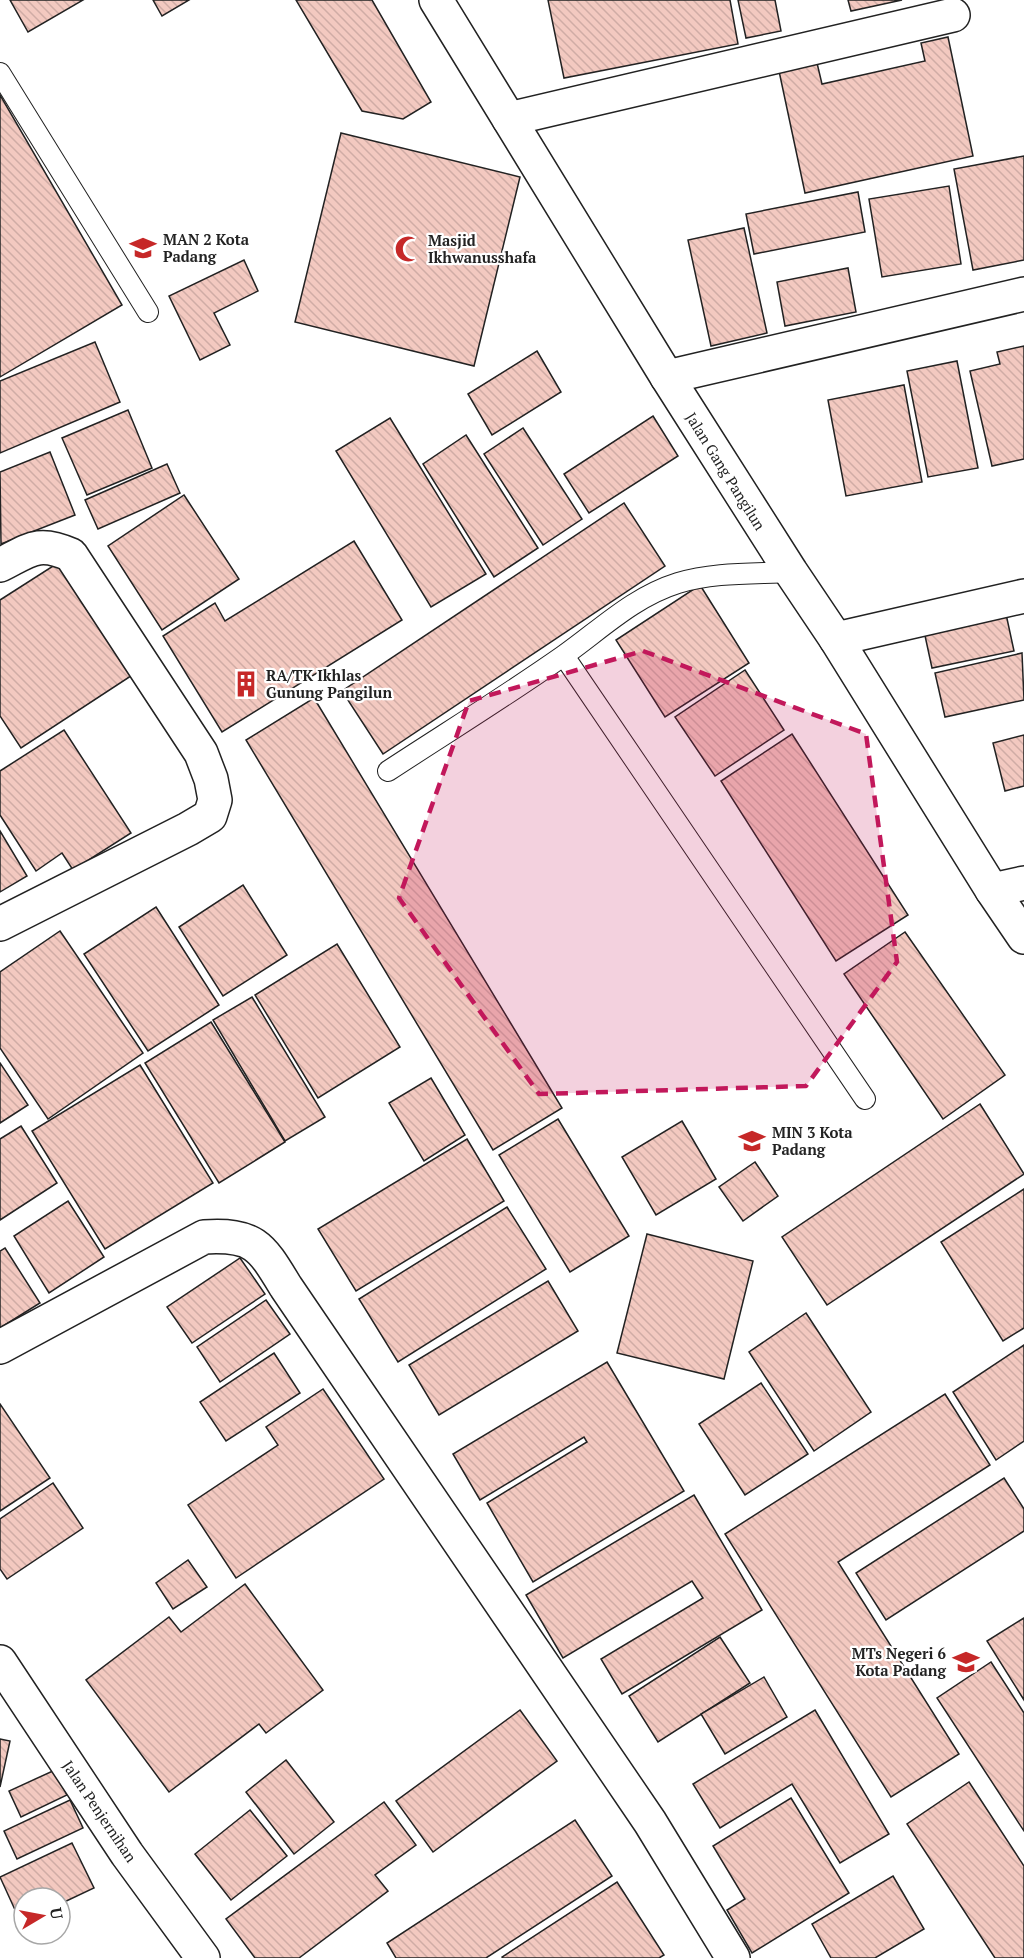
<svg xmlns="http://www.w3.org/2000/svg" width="1024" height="1958" font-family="'PT Serif',serif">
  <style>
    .building { fill: url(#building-back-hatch); stroke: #222; stroke-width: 1.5 }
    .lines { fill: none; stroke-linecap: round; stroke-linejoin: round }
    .service-casing { stroke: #222; stroke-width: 22 }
    .minor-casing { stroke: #222; stroke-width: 36 }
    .tertiary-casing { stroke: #222; stroke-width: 36 }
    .service { stroke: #fff; stroke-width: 20 }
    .minor { stroke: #fff; stroke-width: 33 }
    .tertiary { stroke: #fff; stroke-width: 33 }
    .marked { fill: #c2185b; fill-opacity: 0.2; stroke: #c2185b; stroke-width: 4.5; stroke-dasharray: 12 8; stroke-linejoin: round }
    .labels { text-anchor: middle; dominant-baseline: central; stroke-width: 4.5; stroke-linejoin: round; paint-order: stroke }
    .poi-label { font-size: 15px; font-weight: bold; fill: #222; stroke: #fff; text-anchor: start }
    .street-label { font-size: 15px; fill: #222; stroke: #fff }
  </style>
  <defs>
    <pattern id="building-back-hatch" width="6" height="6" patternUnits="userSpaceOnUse" patternTransform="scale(1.5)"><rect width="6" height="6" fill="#f3c9c0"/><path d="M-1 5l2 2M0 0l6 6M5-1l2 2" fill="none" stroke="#d0aca5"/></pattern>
  </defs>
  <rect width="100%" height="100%" fill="#fff"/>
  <g class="building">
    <path d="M10 0H83L28 32Z"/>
    <path d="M153 0H189L162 16Z"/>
    <path d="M296 0H372L431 102 403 119 362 111Z"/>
    <path d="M548 0H730L738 44 564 78Z"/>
    <path d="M738 0H775L781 31 746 38Z"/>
    <path d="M848 0H902L851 11Z"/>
    <path d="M948 37 973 156 805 193 779 71 817 63 822 84 925 61 921 43Z"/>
    <path d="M0 95 122 305 0 377Z"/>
    <path d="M341 133 520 177 474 366 295 322Z"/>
    <path d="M1024 156V260L973 270 954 169Z"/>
    <path d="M949 186 961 264 882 277 869 199Z"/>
    <path d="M858 192 865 232 754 254 746 214Z"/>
    <path d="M744 228 767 333 711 346 688 240Z"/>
    <path d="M244 260 258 291 214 313 230 345 200 360 169 296Z"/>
    <path d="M848 268 856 312 785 326 777 282Z"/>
    <path d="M95 342 120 402 0 453V381Z"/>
    <path d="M1024 346V459L992 466 970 371 1000 364 997 352Z"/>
    <path d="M537 351 561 392 492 435 468 394Z"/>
    <path d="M957 361 978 468 928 477 907 371Z"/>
    <path d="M904 385 922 482 846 496 828 400Z"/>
    <path d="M128 410 152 468 87 495 62 438Z"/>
    <path d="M653 416 678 456 589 513 564 474Z"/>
    <path d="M390 418 486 574 431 607 336 451Z"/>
    <path d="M523 428 582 519 543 545 484 454Z"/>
    <path d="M466 435 538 548 494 577 423 464Z"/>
    <path d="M50 452 75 515 1 544 0 472Z"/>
    <path d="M167 464 180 493 98 529 85 500Z"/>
    <path d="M184 495 239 579 162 630 108 546Z"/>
    <path d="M624 503 665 566 383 754 342 691Z"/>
    <path d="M354 541 402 620 222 732 163 636 215 603 225 621Z"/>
    <path d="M64 559 137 672 21 748 0 716V600Z"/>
    <path d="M700 585 749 663 665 717 616 640Z"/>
    <path d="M1006 614 1014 651 932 668 924 631Z"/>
    <path d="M1022 653 1024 700 945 717 935 673Z"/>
    <path d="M745 670 784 730 715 776 675 717Z"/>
    <path d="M314 698 562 1108 493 1150 246 740Z"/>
    <path d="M64 730 131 833 73 870 62 853 36 871 0 815V771Z"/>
    <path d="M792 734 908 915 836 961 721 781Z"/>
    <path d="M1024 735V786L1005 791 993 743Z"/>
    <path d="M0 831 27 876 0 892Z"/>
    <path d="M243 885 287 955 223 996 179 927Z"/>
    <path d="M156 907 219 1005 148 1051 84 954Z"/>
    <path d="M60 931 143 1053 48 1119 0 1048V972Z"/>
    <path d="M905 932 1005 1075 943 1119 844 974Z"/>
    <path d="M337 944 400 1047 318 1098 255 995Z"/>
    <path d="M252 997 325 1117 285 1141 213 1020Z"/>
    <path d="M211 1022 285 1142 219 1183 145 1063Z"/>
    <path d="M0 1063 28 1105 0 1123Z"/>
    <path d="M140 1065 213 1183 105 1249 32 1131Z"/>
    <path d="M431 1078 465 1135 424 1161 389 1103Z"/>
    <path d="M980 1104 1024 1174 827 1305 782 1237Z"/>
    <path d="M558 1119 629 1236 570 1272 499 1155Z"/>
    <path d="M682 1121 716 1179 656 1215 622 1157Z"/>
    <path d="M21 1126 57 1183 0 1220V1139Z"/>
    <path d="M467 1139 504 1201 356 1291 318 1229Z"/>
    <path d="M755 1162 778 1196 743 1221 719 1187Z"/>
    <path d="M1024 1189V1328L1003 1341 941 1242Z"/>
    <path d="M68 1201 104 1257 49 1293 14 1236Z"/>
    <path d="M507 1207 546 1269 398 1362 359 1299Z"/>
    <path d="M647 1234 753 1261 724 1379 617 1353Z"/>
    <path d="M5 1248 40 1303 0 1328V1251Z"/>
    <path d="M240 1258 265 1294 192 1343 167 1307Z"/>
    <path d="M548 1281 578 1331 439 1415 409 1365Z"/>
    <path d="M266 1300 290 1334 220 1382 197 1347Z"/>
    <path d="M806 1313 871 1412 814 1451 749 1352Z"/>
    <path d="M1024 1345V1441L996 1460 953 1392Z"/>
    <path d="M274 1353 300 1393 226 1441 200 1402Z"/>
    <path d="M607 1362 684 1491 533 1582 487 1503 587 1442 584 1437 480 1500 453 1454Z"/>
    <path d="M761 1383 808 1454 745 1495 699 1424Z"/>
    <path d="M323 1389 384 1479 236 1578 188 1505 278 1445 266 1427Z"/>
    <path d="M945 1394 990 1465 838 1562 959 1754 891 1797 725 1534Z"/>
    <path d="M0 1404 50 1478 0 1511Z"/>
    <path d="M1004 1478 1024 1509V1531L886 1620 856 1573Z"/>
    <path d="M53 1483 83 1528 7 1579 0 1569V1519Z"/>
    <path d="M694 1495 762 1610 622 1694 601 1659 703 1598 692 1581 563 1658 526 1595Z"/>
    <path d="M188 1560 207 1587 173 1609 156 1583Z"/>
    <path d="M245 1584 323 1690 266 1733 259 1724 169 1792 86 1680 169 1617 181 1632Z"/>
    <path d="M1024 1618V1700L987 1641Z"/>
    <path d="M720 1637 750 1683 658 1742 629 1696Z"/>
    <path d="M991 1662 1024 1713V1831L937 1698Z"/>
    <path d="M764 1677 787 1717 725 1754 701 1714Z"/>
    <path d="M520 1710 557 1761 433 1852 396 1801Z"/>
    <path d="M815 1710 889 1834 840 1863 792 1784 720 1828 693 1784Z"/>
    <path d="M0 1739 10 1741 0 1787Z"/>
    <path d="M286 1760 334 1822 294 1854 246 1792Z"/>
    <path d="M55 1770 67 1795 21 1817 9 1791Z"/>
    <path d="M969 1782 1024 1866V1958H995L907 1824Z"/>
    <path d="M791 1798 849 1893 752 1953 727 1910 745 1899 713 1846Z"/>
    <path d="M70 1800 83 1828 17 1859 4 1831Z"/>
    <path d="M384 1802 416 1845 375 1875 388 1891 299 1958H255L226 1919Z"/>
    <path d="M250 1810 287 1856 231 1900 195 1854Z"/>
    <path d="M575 1820 612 1876 486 1958H396L387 1943Z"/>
    <path d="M72 1843 94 1888 60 1904V1898H24V1921L21 1923 0 1877Z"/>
    <path d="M893 1876 924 1929 875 1958H831L812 1924Z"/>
    <path d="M617 1882 664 1955 659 1958H503L502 1957Z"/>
  </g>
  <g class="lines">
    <g class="service-casing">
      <g id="service">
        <path d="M0 73 148 312"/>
        <path d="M564 656 865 1099"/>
        <path d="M388 771C446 733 506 696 563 656 600 630 633 597 678 583 714 572 753 574 791 572"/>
      </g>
    </g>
    <g class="minor-casing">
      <g id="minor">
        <path d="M509 119 953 15"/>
        <path d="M667 377 1024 294"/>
        <path d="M0 565C30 550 38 540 71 555L201 753 211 779 215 800 210 816 188 829 0 924"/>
        <path d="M836 639 1024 596"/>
        <path d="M992 890 1024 883"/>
        <path d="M0 1347 204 1237C255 1234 261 1246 286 1287L650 1822 733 1958"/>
      </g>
    </g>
    <g class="tertiary-casing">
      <g id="tertiary">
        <path d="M436 0 667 377 791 572 836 639 992 890 1024 937"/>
        <path d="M0 1662 127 1854 203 1958"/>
      </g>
    </g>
    <use href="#service" class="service"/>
    <use href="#minor" class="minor"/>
    <use href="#tertiary" class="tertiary"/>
  </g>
  <path class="marked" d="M643 651 866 734 897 962 806 1086 539 1094 399 898 469 701Z"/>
  <defs>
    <g id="school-bare" transform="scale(2.07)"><path d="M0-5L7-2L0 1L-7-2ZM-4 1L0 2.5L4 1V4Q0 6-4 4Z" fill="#c62828" stroke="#fff" stroke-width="2.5" paint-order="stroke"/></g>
    <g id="mosque-bare" transform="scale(2.07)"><path d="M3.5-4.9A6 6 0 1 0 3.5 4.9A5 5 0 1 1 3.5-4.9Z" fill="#c62828" stroke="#fff" stroke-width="2.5" paint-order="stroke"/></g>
    <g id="building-bare" transform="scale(2.07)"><path d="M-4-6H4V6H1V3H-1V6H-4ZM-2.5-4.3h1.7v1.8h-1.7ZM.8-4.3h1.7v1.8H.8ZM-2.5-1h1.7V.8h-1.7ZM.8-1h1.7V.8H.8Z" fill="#c62828" stroke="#fff" stroke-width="2.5" paint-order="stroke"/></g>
  </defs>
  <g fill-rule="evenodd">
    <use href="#school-bare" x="143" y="248"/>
    <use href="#mosque-bare" x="408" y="249"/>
    <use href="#building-bare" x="246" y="684"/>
    <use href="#school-bare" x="752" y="1141"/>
    <use href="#school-bare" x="966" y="1662"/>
  </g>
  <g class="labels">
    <g class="poi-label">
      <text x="163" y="239">MAN 2 Kota<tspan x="163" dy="17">Padang</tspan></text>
      <text x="428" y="240">Masjid<tspan x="428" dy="17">Ikhwanusshafa</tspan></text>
      <text x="266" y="675">RA/TK Ikhlas<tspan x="266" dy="17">Gunung Pangilun</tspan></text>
      <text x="772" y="1132">MIN 3 Kota<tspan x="772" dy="17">Padang</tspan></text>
      <text x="946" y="1653" text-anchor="end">MTs Negeri 6<tspan x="946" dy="17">Kota Padang</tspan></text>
    </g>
    <g class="street-label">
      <text transform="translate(726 471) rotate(58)">Jalan Gang Pangilun</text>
      <text transform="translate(100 1811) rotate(56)">Jalan Penjernihan</text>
    </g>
  </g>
  <g transform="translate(42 1916) rotate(80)"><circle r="28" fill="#ffffff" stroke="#a7a7a7" stroke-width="1.5"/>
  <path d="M0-4.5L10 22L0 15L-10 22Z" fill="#c62828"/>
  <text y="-9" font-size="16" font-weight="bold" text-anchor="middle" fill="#222222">U</text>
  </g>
</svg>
